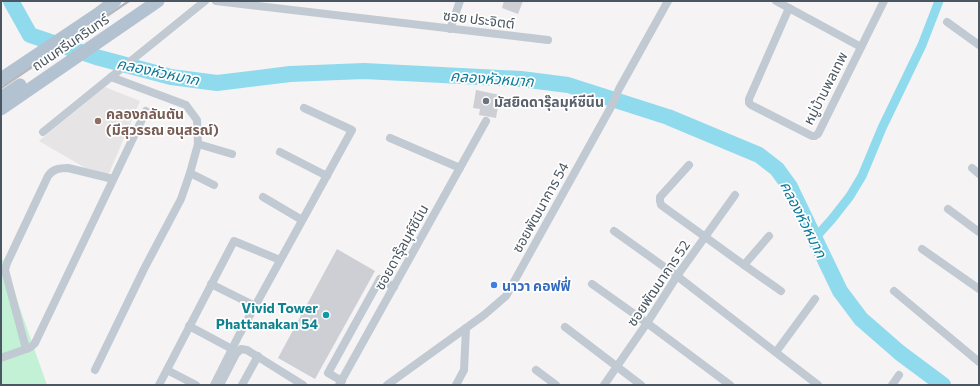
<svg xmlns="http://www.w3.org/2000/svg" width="980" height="386" font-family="Commissioner,'Noto Sans Thai',sans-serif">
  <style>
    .education { fill: #e6e4e5 }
    .green { fill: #c3f1d5 }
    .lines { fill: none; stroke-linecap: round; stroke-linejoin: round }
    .canal { stroke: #90daee; stroke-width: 9 }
    .river { stroke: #90daee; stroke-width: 16 }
    .building { fill: #cdcfd5 }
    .street { stroke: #c1cad2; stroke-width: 8 }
    .primary { stroke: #b3c2d1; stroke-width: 13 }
    .rail { stroke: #b5b8bd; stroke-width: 2.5 }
    .worship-dot { fill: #6b7280; stroke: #fff; stroke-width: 1.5 }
    .education-dot { fill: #8d6e63; stroke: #fff; stroke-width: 1.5 }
    .shop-dot { fill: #3f7fe0; stroke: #fff; stroke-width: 1.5 }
    .culture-dot { fill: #0f9aa8; stroke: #fff; stroke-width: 1.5 }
    .labels { text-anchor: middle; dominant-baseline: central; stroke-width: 3.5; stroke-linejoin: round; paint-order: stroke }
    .street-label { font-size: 14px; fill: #4a5661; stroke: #fff }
    .worship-label { font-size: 14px; font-weight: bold; fill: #5b616d; stroke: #fff; text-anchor: start }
    .education-label { font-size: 14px; font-weight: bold; fill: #785e54; stroke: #fff; text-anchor: start }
    .shop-label { font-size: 14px; font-weight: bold; fill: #366cbe; stroke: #fff; text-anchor: start }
    .culture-label { font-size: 14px; font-weight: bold; fill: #0d838f; stroke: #fff; text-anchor: end }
    .water-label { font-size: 15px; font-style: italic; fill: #0c7c9b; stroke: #fff }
  </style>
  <rect width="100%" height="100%" fill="#f5f3f3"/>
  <path class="education" d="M105 87 140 101 106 180 39 141Z"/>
  <path class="green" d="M1 255 47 385H1Z"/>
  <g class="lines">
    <path class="canal" d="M815 238 832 219 850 196 862 176 882 128 922 45 939 1"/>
    <path class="river" d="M11 1 30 35 96 57 171 77 217 83 290 74 364 71 521 79 568 85 668 117 759 155 777 169 790 187 840 291 861 319 900 353 943 385"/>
  </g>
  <g class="building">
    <path d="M504 1H523L518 14 502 8Z"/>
    <path d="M476 90 500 95 496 118 479 115 480 109 473 108Z"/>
    <path d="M337 249 375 271 315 379 278 358Z"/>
  </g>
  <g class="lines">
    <g class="street">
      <path d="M216 1 548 40"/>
      <path d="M776 1 861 47"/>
      <path d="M789 8 749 99V103L751 105 812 136H815L818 134 884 1"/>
      <path d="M947 22 979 45"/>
      <path d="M450 29 460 1"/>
      <path d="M43 132 205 1"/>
      <path d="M390 138 460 168"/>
      <path d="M198 144 232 154"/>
      <path d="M280 152 327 176"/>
      <path d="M689 165 660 197V201L661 205 744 265 781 291"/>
      <path d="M972 168 979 174"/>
      <path d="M190 173 214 185"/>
      <path d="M263 197 302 220"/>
      <path d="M948 209 979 232"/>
      <path d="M614 231 677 276 818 385"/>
      <path d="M922 249 979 289"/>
      <path d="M744 265 769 236"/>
      <path d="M211 284 255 306"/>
      <path d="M592 284 647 323 730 385"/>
      <path d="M894 291 979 362"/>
      <path d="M189 326 232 349"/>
      <path d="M565 327 641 385"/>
      <path d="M26 349 5 270 7 263 48 176C53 169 59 168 68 168L113 179"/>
      <path d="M776 352 815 299"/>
      <path d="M1 358 29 348 32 346 35 343 146 111"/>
      <path d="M95 370 144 269 181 199 190 173 198 144 197 120 186 105 111 77"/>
      <path d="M167 370 196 385"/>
      <path d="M536 370 556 385"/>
      <path d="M342 381 328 373 380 279 394 287"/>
      <path d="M159 385 234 241 280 260"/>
      <path d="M214 385 238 337 352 130 304 108"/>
      <path d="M220 385 236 354 241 349 247 350 303 385"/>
      <path d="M242 385 258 356"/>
      <path d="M339 385 486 121"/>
      <path d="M387 385 484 315 506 296 611 107 619 89 668 1"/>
      <path d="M456 385 464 370 466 328"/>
      <path d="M604 385 647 323 677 276 735 195"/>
      <path d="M892 385 899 375"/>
    </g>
    <g class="primary">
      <path d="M1 79 98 14 115 1"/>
      <path d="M1 98 20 85"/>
      <path d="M1 109 158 1"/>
    </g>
    <path class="rail" d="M1 88 129 1"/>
  </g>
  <circle class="worship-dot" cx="486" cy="101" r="4"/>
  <circle class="education-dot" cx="98" cy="121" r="4"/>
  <circle class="shop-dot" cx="494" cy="285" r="4"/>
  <circle class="culture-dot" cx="326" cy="315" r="4"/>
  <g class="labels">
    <g class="street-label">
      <text transform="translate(479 19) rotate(7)">ซอย ประจิตต์</text>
      <text transform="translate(70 42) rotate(-34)">ถนนศรีนครินทร์</text>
      <text transform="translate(825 88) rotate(-63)">หมู่บ้านพลเทพ</text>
      <text transform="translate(540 207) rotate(-61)">ซอยพัฒนาการ 54</text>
      <text transform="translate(401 247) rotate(-61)">ซอยดารุ๊ลมุห์ซีนีน</text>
      <text transform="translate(658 283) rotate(-56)">ซอยพัฒนาการ 52</text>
    </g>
    <g class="worship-label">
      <text x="494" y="101">มัสยิดดารุ๊ลมุห์ซีนีน</text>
    </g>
    <g class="education-label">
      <text x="106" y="113">คลองกลันตัน<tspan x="106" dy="16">(มีสุวรรณ อนุสรณ์)</tspan></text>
    </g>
    <g class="shop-label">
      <text x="502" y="285">นาวา คอฟฟี่</text>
    </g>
    <g class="culture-label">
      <text x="318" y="307">Vivid Tower<tspan x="318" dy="16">Phattanakan 54</tspan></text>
    </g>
    <g class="water-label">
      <text transform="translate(158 71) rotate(12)">คลองหัวหมาก</text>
      <text transform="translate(492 78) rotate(4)">คลองหัวหมาก</text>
      <text transform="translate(804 219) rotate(63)">คลองหัวหมาก</text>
    </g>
  </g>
  <rect width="980" height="386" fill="none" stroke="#4a5661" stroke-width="4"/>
</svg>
